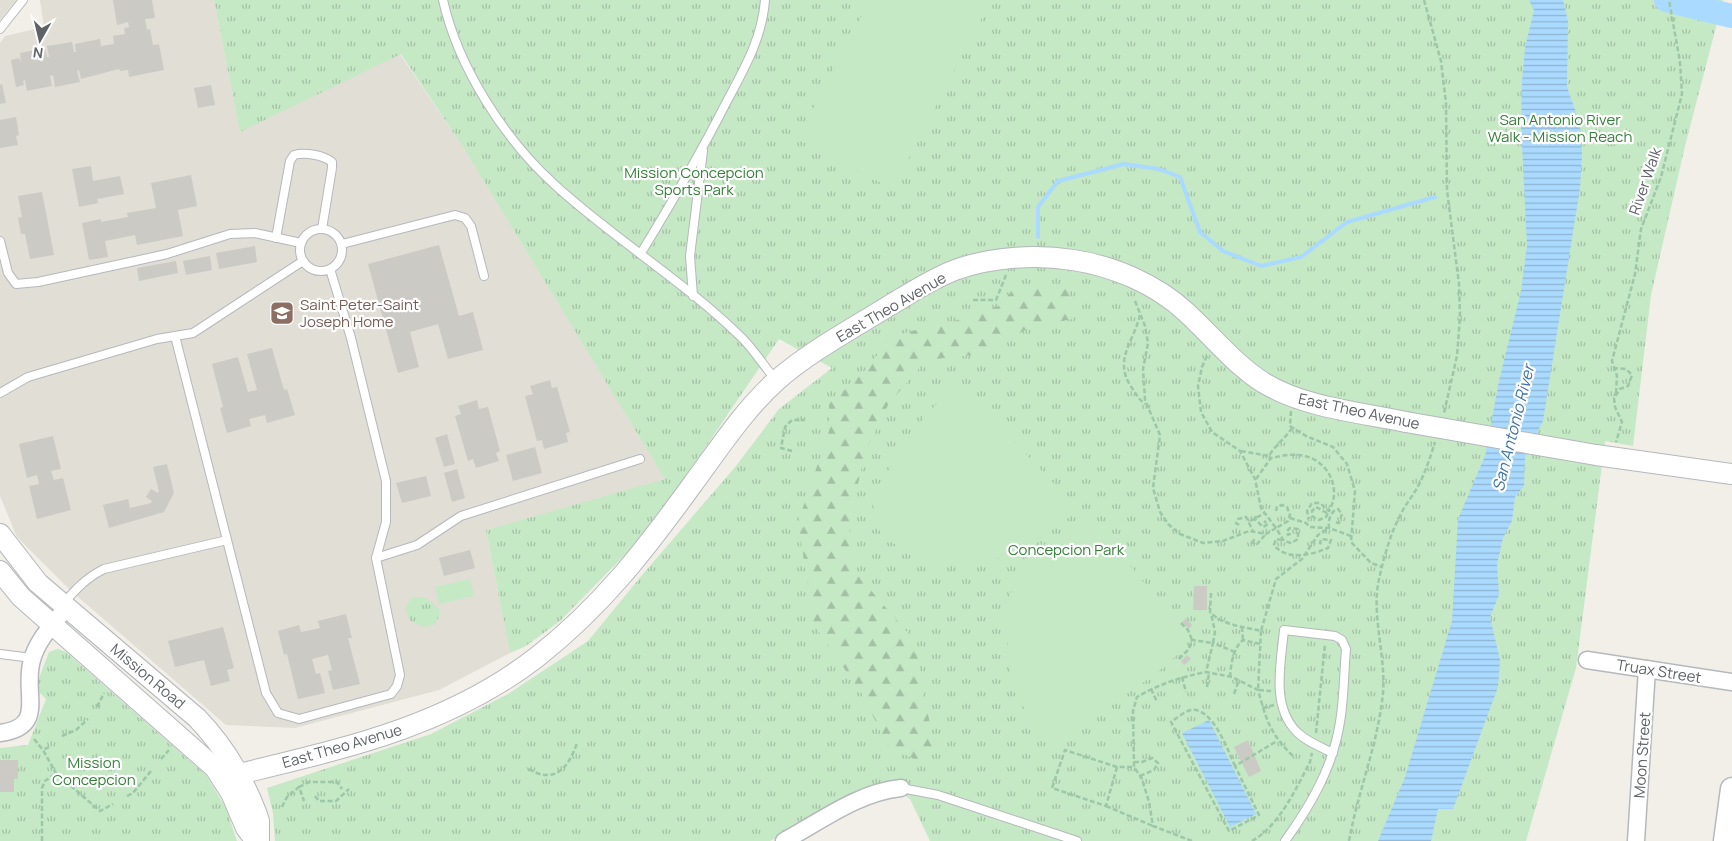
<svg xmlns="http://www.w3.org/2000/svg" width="1732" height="841" font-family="Manrope,sans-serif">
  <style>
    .education { fill: #e1ded6 }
    .grass { fill: url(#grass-tufts) }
    .forest { fill: url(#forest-firs) }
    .pitch { fill: #c5e8c5 }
    .water { fill: url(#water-rules) }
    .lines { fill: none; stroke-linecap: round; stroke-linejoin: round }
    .stream { stroke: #aadaff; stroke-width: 4 }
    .river { stroke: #aadaff; stroke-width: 24 }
    .building { fill: #cccac5 }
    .service-casing { stroke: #b5b8bc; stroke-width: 10 }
    .minor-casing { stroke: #b5b8bc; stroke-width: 19 }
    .tertiary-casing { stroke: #b5b8bc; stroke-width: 22 }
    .secondary-casing { stroke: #b6babf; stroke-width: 25 }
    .path { stroke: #9cc7a9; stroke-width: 2.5; stroke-dasharray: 5 2.5; stroke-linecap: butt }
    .service { stroke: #fff; stroke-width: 8 }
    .minor { stroke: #fff; stroke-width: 16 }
    .tertiary { stroke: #fff; stroke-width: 20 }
    .secondary { stroke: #fff; stroke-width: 22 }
    .tertiary-bridge-casing { stroke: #b5b8bc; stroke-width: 22; stroke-linecap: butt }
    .tertiary-bridge { stroke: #fff; stroke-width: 20 }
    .labels { text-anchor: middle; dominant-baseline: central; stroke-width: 4.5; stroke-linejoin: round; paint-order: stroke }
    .park-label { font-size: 15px; fill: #348238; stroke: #fff }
    .street-label { font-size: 15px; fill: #5f6368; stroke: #fff }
    .education-label { font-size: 15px; fill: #785e54; stroke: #fff; text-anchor: start }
    .water-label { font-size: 16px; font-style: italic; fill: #4174aa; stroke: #fff }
  </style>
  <defs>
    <pattern id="grass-tufts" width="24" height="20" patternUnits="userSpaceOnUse" patternTransform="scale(1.25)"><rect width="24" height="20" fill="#c5e8c5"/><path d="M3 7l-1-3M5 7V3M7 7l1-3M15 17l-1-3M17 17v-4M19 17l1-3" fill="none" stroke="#a3c0a4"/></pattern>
    <pattern id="forest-firs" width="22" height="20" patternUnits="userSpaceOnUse" patternTransform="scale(1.25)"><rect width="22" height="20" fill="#c5e8c5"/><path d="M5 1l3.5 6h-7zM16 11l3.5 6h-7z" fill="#a3c0a4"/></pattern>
    <pattern id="water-rules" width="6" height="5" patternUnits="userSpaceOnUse" patternTransform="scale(1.25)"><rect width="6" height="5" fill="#aadaff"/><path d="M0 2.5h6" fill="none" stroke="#8eb4d2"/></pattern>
  </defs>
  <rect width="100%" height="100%" fill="#f1efe8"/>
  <g class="education">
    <path d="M0 0H16L0 20Z"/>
    <path d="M40 0H214L240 131 400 54 463 147 666 480 486 530 510 653 439 690 295 728 226 725 70 590 17 537 0 496V43L5 36 44 27Z"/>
  </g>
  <g class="grass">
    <path d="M214 0H1723L1685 146 1651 295 1633 446 1605 441 1576 668 1526 841H930L910 799 886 782 855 795 770 841H275L273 813 267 788 431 734 508 694 588 641 643 574 736 466 779 409 832 368 779 339 649 530 560 621 526 646 510 653 486 530 665 479 463 147 401 54 240 132Z"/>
    <path d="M414 597 427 598 439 609V616L435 624 424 627 410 621 405 609 410 599Z"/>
    <path d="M58 649 66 652 206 775 226 808 237 841H0V748L28 745 46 699 38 691 39 678 49 652Z"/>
  </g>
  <path class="forest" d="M1067 285 1072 319 1029 328 982 354 926 360 888 405 865 453 849 524 854 571 915 641 934 747 916 760 888 746 862 694 814 625 798 522 829 431V402L861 375 891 338 911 331 945 325 962 318 978 305 997 307 1017 286Z"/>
  <g class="pitch">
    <path d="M870 0H991L893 189 797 139Z"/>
    <path d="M956 386 964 389 1079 510C1027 548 983 583 916 555 908 551 886 541 881 533 875 524 874 506 871 496L923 419 951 388Z"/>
    <path d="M1093 519 1186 635 1185 648 1154 675 1056 743 1017 700 1009 665 1005 606 1028 553Z"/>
    <path d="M470 579 474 596 439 604 435 587Z"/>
  </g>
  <g class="water">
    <path d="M1529 0H1563L1568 21 1567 87 1580 124 1582 153 1580 188 1543 421 1525 457 1524 486 1515 497 1512 521 1503 538 1497 564 1499 595 1490 617 1500 660 1498 687 1453 809H1438L1431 841H1378L1405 777 1452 621 1458 519 1485 456 1499 381 1521 291 1527 246 1521 124 1522 81 1525 48 1534 10Z"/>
    <path d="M1209 720 1256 814 1230 827 1182 733Z"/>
  </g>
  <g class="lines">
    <path class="stream" d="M1038 237V207L1058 181 1124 164 1159 169 1180 177 1200 232 1223 251 1261 266 1301 257 1347 222 1435 197"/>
    <path class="river" d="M1666 0 1732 16"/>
  </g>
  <g class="building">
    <path d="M113 0H152L155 18 145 19 147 30 150 29 153 45 159 44 164 70 129 77 128 70 120 71 119 69 81 79 79 70 77 71 80 82 55 87 53 75 50 76 52 86 27 91 25 80 23 81 24 85 16 87 11 60 19 58 21 63 20 53 45 48 47 57H49L47 46 72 42 74 52H76L75 44 100 39 101 46 114 44 113 36 125 34 124 28 129 27 128 22 117 25Z"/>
    <path d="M2 84 6 103 0 104V85Z"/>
    <path d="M211 85 215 105 198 108 194 88Z"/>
    <path d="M16 117 19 135 16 136 18 145 0 148V120Z"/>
    <path d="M91 166 93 181 120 176 124 194 97 199 98 203 79 207 72 169Z"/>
    <path d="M191 175 197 206 178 210 183 236 137 245 135 235 105 241 108 257 89 260 82 223 101 219V222L128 217 127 213 156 208 151 183Z"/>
    <path d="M42 192 54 255 30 259 25 234H21L18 218 22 217 18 196Z"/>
    <path d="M439 245 459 316 473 312 483 350 448 359 438 324 410 332 419 367 398 373 368 264Z"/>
    <path d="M255 246 257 262 219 269 216 253Z"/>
    <path d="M210 256 212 270 186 275 183 261Z"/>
    <path d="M176 261 178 273 139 281 137 268Z"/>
    <path d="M272 348 284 390 287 389 295 415 267 423 265 415 249 419 251 426 227 433 220 408 223 407 212 364 238 357 248 392 257 390 247 354Z"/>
    <path d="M550 380 552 388 557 387 570 432 566 433 568 442 544 449 542 440 537 441 525 396 533 394 530 386Z"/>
    <path d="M477 400 479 409 488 407 500 451 496 453 499 461 476 468 473 459 468 461 455 416 461 414 458 406Z"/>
    <path d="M447 434 455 464 444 467 435 438Z"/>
    <path d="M53 436 61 469 51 471 54 480 63 478 71 510 37 519 29 486 39 484 37 475 27 478 19 444Z"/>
    <path d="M535 447 542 473 513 481 506 455Z"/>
    <path d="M167 464 174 493 164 512 109 528 103 505 128 499 130 508 151 503 152 501 146 497 151 489 158 493 159 491 153 467Z"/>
    <path d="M457 469 465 498 452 502 444 473Z"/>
    <path d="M426 476 431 496 402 503 396 483Z"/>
    <path d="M470 550 475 568 444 576 439 558Z"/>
    <path d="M1194 586H1207V610H1193Z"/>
    <path d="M346 614 352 638H348L360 684 333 690 328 671 332 670 328 655 312 659 316 674 320 673 325 693 298 699 287 654 284 655 278 631 299 625 301 632 320 628 318 621Z"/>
    <path d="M1186 618 1192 625 1189 629 1182 622Z"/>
    <path d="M223 627 234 668 227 670 230 681 211 686 204 660 175 667 168 641Z"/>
    <path d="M1187 655 1191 659 1184 665 1181 661Z"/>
    <path d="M1248 740 1261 771 1249 777 1234 747Z"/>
    <path d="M0 760H18V779H14V792H0Z"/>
  </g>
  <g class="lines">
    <g class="service-casing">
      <g id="service">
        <path d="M443 0C458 67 504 139 555 185 614 239 684 281 742 338 754 350 764 366 775 379"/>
        <path d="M0 29 23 0"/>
        <circle cx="321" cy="250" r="21"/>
        <path d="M276 238 290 161 294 155C305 152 323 155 332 162V168L322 229"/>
        <path d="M0 241 8 273 16 284 38 282 167 254 230 234 255 233 301 243"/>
        <path d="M342 244 455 215 465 218 471 226 484 276"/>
        <path d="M641 253C671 204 700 154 726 103 744 69 762 39 765 0"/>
        <path d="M693 296 690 256 703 151"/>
        <path d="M175 336 266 693 278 713 299 719 391 694 397 686 400 675 376 558 386 522V481L351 338 330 269"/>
        <path d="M0 393 28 377 157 339 193 333 303 261"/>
        <path d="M376 558 417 545 461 516 640 459"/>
        <path d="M63 604C76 589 86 578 104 569L227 540"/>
        <path d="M0 654 32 658"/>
        <path d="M901 788 938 795 1077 841"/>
        <path d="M1285 841C1311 805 1333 767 1340 722 1344 698 1344 673 1346 649L1342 640 1335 636 1284 630C1281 663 1271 705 1296 731 1305 741 1321 747 1333 753"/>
      </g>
    </g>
    <g class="minor-casing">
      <g id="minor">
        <path d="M1587 660 1732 682"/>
        <path d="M0 733C48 727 22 693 32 660 37 640 54 623 66 608"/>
        <path d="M784 841C821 821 859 792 901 788"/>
        <path d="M1636 841 1647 669"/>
      </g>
    </g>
    <g class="tertiary-casing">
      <g id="tertiary">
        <path d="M1596 455 1732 474"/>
        <path d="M0 534 38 583 197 718C224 746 242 776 256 812L259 821V841"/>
        <path d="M0 571 21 597 215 768 231 793 246 828 256 841"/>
        <path d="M224 782 239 774C346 748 448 726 537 657 601 607 645 550 692 485 718 450 743 411 776 381 809 352 850 330 887 307 909 294 931 279 955 270 991 257 1035 254 1073 260 1113 266 1156 284 1186 312 1212 336 1234 364 1264 383 1306 408 1359 412 1406 422"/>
      </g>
    </g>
    <g class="secondary-casing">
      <path id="secondary" d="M1725 841 1732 789"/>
    </g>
    <g class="path">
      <path d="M1424 0 1441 61 1446 103 1447 190 1459 284 1460 317 1457 356 1444 413"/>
      <path d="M973 300H996L1006 275"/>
      <path d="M1135 301 1145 326 1148 343 1143 369 1145 400 1160 435 1153 488 1160 512 1168 524 1180 534 1203 543 1223 541 1249 531 1266 534 1276 528 1284 541 1291 543 1298 539V529L1290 528 1287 531 1288 535 1292 533"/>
      <path d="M1140 315C1134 341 1114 359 1130 385 1135 392 1138 399 1145 404"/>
      <path d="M1207 356 1202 367 1198 386 1201 412 1212 432 1240 451 1255 479 1261 508 1276 528 1288 521 1290 515 1287 507 1282 505 1277 507 1276 511"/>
      <path d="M1613 368 1626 369 1632 375 1628 386 1620 389 1614 398 1615 407 1622 422 1616 442"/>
      <path d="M1616 393 1617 376 1612 361 1635 274 1641 229 1661 177 1682 94 1680 62 1669 0"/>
      <path d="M1291 411 1290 426 1306 436 1333 447 1347 464 1355 491 1351 542 1371 563 1382 567"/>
      <path d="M792 451 781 448 785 427 792 420H804"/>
      <path d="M1241 451 1269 456C1275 445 1285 439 1292 428"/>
      <path d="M1256 479 1271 458C1280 456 1290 454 1299 455 1326 457 1343 487 1329 511L1320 503H1312L1307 511 1309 519"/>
      <path d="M1327 513 1316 507 1312 511 1313 517 1319 520 1326 517 1329 511"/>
      <path d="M1256 516 1255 519 1263 527 1268 524 1264 521"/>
      <path d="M1290 518 1306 523 1310 527 1329 528 1351 536"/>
      <path d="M1250 521 1265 513"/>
      <path d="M1239 525 1236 523 1238 519 1246 517 1253 531"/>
      <path d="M1254 539 1253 543 1257 544 1266 534"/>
      <path d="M1282 540 1276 539 1274 545C1286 561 1312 555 1328 548L1331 540 1321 539 1320 543 1323 544"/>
      <path d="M1211 593 1210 612C1222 625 1244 627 1261 631L1276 579 1302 559 1318 535 1329 528C1328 521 1330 511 1338 509L1342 514 1339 523 1334 522"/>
      <path d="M1181 623 1188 630 1192 640"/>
      <path d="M1242 627 1243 640"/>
      <path d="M1261 631 1258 690 1271 691"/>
      <path d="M1235 652 1213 643 1206 672 1232 677 1258 690C1266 719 1270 734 1293 756"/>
      <path d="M1179 659 1189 649 1192 640 1213 643 1215 632 1211 613"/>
      <path d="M1182 677 1186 692"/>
      <path d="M1230 677C1231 664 1233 648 1243 640L1260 644"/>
      <path d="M1207 687 1209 673"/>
      <path d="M1151 689 1157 702"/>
      <path d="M1234 694 1239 680"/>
      <path d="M97 707 104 693"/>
      <path d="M1263 708 1274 705"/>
      <path d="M1316 733 1325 644"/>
      <path d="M62 736 76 730 88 719"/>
      <path d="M34 739 43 750"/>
      <path d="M49 747 43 750 56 773 100 811 113 804"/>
      <path d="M161 759 169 750"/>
      <path d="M1134 762H1142L1152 758 1158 763 1154 770 1140 776"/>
      <path d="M1235 766C1228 751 1213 707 1191 710 1185 711 1177 718 1171 722L1229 831 1259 815 1235 766 1277 741"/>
      <path d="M1117 767 1106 806 1052 788 1065 750 1117 767H1134"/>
      <path d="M529 769C555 785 569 767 577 743"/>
      <path d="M299 787 309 782H337L342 789"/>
      <path d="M127 796 133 793 151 771"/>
      <path d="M315 796 319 801H336L349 789"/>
      <path d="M1106 806 1153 826"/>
      <path d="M282 807 287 797 299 787 304 801"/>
      <path d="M42 841V788L45 781 56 773"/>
      <path d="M1192 841 1153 826 1149 802 1142 779 1134 767 1133 711 1137 697C1159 684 1181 677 1206 672"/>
      <path d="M1252 841C1280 825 1295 790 1310 762L1312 753"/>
      <path d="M1349 841C1358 791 1378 744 1383 693 1386 655 1371 615 1379 579 1384 557 1390 534 1401 514 1405 505 1412 497 1417 488 1425 474 1430 458 1435 442"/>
    </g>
    <use href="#service" class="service"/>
    <use href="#minor" class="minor"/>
    <use href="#tertiary" class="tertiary"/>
    <use href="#secondary" class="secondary"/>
    <g class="tertiary-bridge-casing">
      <path id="tertiary-bridge" d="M1406 422 1596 455"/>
    </g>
    <use href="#tertiary-bridge" class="tertiary-bridge"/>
  </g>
  <defs>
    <g id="school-square" transform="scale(1.25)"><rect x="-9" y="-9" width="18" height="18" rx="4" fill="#8d6e63" stroke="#fff"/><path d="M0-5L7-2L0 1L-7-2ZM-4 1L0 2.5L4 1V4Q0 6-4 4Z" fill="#fff"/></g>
  </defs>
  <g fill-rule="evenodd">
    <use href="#school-square" x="282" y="313"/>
  </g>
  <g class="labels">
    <g class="park-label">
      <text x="1560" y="119">San Antonio River<tspan x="1560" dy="17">Walk - Mission Reach</tspan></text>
      <text x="694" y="172">Mission Concepcion<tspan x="694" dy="17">Sports Park</tspan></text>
      <text x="1066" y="549">Concepcion Park</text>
      <text x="94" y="762">Mission<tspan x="94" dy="17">Concepcion</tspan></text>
    </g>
    <g class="street-label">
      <text transform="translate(1645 181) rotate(-71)">River Walk</text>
      <text transform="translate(891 307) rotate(-30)">East Theo Avenue</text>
      <text transform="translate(1359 411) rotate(12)">East Theo Avenue</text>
      <text transform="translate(1659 671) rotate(9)">Truax Street</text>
      <text transform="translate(148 676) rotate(40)">Mission Road</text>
      <text transform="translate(342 746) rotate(-16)">East Theo Avenue</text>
      <text transform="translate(1642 755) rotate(-86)">Moon Street</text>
    </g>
    <g class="education-label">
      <text x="300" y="304">Saint Peter-Saint<tspan x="300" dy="17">Joseph Home</tspan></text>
    </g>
    <g class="water-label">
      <text transform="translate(1513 428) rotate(-76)">San Antonio River</text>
    </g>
  </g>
  <g transform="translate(40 40) rotate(188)" stroke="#ffffff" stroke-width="4" paint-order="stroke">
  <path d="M0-4L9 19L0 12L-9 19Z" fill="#5f6368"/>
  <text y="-8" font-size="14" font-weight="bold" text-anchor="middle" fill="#5f6368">N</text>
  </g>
</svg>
